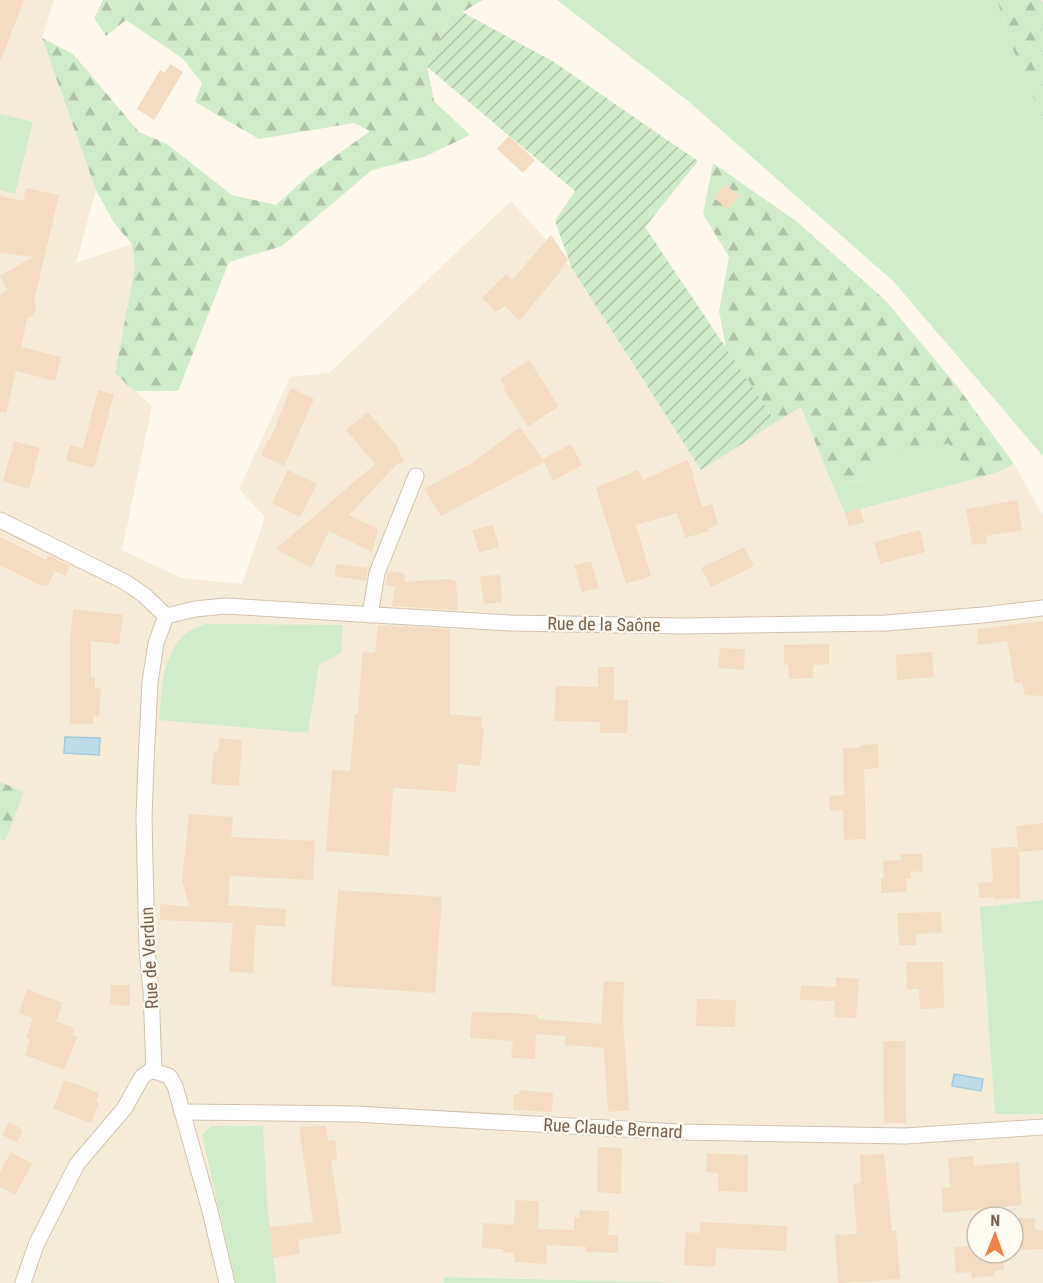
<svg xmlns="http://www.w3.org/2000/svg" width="1043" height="1283" font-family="'Roboto Condensed',sans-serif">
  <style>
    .residential { fill: #f5ebd6; fill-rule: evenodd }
    .grass { fill: #d0ecc6 }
    .forest { fill: url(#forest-firs) }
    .garden { fill: url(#garden-furrows) }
    .water { fill: #bbdce8; stroke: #a1cadb; stroke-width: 1.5 }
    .building { fill: #f4dbbf }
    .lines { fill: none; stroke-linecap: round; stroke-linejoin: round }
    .minor-casing { stroke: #d0c1ad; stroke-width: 17 }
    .minor { stroke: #fff; stroke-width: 15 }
    .labels { text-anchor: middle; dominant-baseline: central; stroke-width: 4.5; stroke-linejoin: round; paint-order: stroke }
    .street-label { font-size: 18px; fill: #79614b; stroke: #fffbf0 }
  </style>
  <defs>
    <pattern id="forest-firs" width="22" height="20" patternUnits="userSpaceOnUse" patternTransform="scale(1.5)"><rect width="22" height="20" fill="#d0ecc6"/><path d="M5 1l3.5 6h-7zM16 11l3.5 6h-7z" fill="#aec3a3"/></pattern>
    <pattern id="garden-furrows" width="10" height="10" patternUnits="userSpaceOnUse" patternTransform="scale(1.5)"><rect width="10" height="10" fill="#d0ecc6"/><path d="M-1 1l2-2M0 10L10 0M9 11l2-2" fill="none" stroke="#aec3a3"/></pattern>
  </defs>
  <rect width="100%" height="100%" fill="#fdf8e9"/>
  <path class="residential" d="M0 0H54L42 38 96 190 76 263 132 244 135 266 115 373 152 406 122 550 181 578 242 584 265 517 239 489 290 377 329 373 511 201 571 267 701 469 801 406 860 508 998 472 1014 464 1043 516V900L980 907 995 1113 1043 1114V1283H693L464 1277H445L444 1283H0ZM977 1217H1013V1253H977Z"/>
  <g class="grass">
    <path d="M557 0H997L1013 49 1043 120V456L893 281 688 101Z"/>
    <path d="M0 114 33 122 15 194 0 190Z"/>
    <path d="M948 443 974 479 845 513 831 481 870 482 886 449 918 457Z"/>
    <path d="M205 624 343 625 341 653 319 665 308 733 159 720C162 689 161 653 188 632 193 629 200 626 205 624Z"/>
    <path d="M1043 900V1114H995L980 907Z"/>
    <path d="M211 1126H263L267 1203 276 1283H236L202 1135Z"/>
    <path d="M444 1277 693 1283H444Z"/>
  </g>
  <g class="forest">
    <path d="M103 0H483L449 20 427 67 434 101 470 135 424 157 372 170 282 246 229 262 178 391H134L115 373 135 266 132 244 114 223 96 190 42 38 73 54 139 132 167 144 232 195 276 205 308 176 370 131 354 123 259 139 195 102 202 83 183 59 126 20 106 36 94 18Z"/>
    <path d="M997 0H1041L1043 3V120L1013 49Z"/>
    <path d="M713 163 796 221 885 300 957 386 1014 464 998 472 974 479 948 443 918 457 886 450 870 482 831 481 801 407 776 422 726 348 719 311 729 257 703 214Z"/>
    <path d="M0 782 24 792 5 841 0 839Z"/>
  </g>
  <path class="garden" d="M462 12 554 62 698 161 645 227 776 422 701 470 571 267 555 221 575 191 427 67 449 20Z"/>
  <g class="water">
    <path d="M65 737 100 738 99 755 64 753Z"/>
    <path d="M954 1074 983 1079 981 1091 952 1086Z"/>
  </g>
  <g class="building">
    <path d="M0 0H24L1 60H0Z"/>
    <path d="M170 64 183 72 154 120 137 109 160 70 165 73Z"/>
    <path d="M509 136 535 160 523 173 497 149Z"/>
    <path d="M725 184 739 196 728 209 714 198Z"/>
    <path d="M26 188 59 195 34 301 36 305 34 314 27 319 21 347 61 357 55 381 16 371 6 413 0 412V295L8 290 0 276 33 257 0 253V196L23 201Z"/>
    <path d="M551 235 568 260 560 270 561 271 519 321 505 306 496 312 482 298 506 274 512 280Z"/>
    <path d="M529 360 559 406 528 427 503 388 505 387 500 379Z"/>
    <path d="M291 388 314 399 284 466 261 455 268 440H270Z"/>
    <path d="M98 390 114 394 94 468 66 461 70 445 83 448Z"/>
    <path d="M368 412 396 445 404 462 397 464 349 515 378 529 372 552 329 531 311 568 276 549 375 464 346 430Z"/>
    <path d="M520 427 544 461 543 459 571 444 582 465 553 481 544 462 441 516 424 489 470 464Z"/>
    <path d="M14 441 40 448 29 489 3 481Z"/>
    <path d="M687 460 694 475 693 476 702 507 712 504 718 525 708 528 709 531 685 538 677 513 636 525 651 576 626 584 596 488 638 470 643 480Z"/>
    <path d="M288 470 317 484 300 517 272 503Z"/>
    <path d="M1017 500 1022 530 986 536 987 543 972 545 966 509Z"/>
    <path d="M860 508 864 522 849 527 845 513Z"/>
    <path d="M493 525 499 547 479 553 472 530Z"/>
    <path d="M920 530 925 552 880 564 874 542Z"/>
    <path d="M0 537 46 560 48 555 70 566 65 576 55 571 47 586 43 584 42 586 0 565Z"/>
    <path d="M744 547 754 566 711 587 701 568Z"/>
    <path d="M591 561 599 588 582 592 574 565Z"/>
    <path d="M336 564 368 568 366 581 335 576Z"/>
    <path d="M388 571 404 573 405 582 446 579 456 581 458 610 392 606 395 587 385 585Z"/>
    <path d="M500 575 502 602 484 604 480 578 482 576Z"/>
    <path d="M73 609 123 615 119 644 91 641V677H95V688L101 689 99 717 93 716V724H70V639Z"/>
    <path d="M1043 621V696L1025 695 1022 682 1015 683 1007 641 978 645 977 629Z"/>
    <path d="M378 625 450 629V714L482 717 481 727H484L480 766 458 764 456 792 393 788 389 856 326 851 332 770 350 771 355 714 358 715 362 656 364 652 375 653Z"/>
    <path d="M829 644V664L813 665V678L789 679 788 664 784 665V645Z"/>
    <path d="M720 648 745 649 744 670 718 668Z"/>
    <path d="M932 652 934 677 897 680 896 655Z"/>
    <path d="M598 667H614V700H628L627 733H600V722L554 721 556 686 598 687Z"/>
    <path d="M219 738 242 740 239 786 211 784 214 751H218Z"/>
    <path d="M878 744 879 768 864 769 866 839 844 840 843 811 830 810 829 796 844 795 843 748H860V745Z"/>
    <path d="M189 814 233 817 231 837 315 841 313 880 230 876 228 905 286 909 285 927 256 925 253 973 229 972 233 923 160 920V904L189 907 182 880Z"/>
    <path d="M1043 823V850L1019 852V850L1020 898 994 899V897L979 898 978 883 993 882 991 848 1018 847 1016 826Z"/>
    <path d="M900 854H922L923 871 911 872V878L906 879 907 892 881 893V878H884L883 861 901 860Z"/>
    <path d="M338 890 442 897 435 993 331 986Z"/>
    <path d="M941 912 942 933 916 934V945H899L897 913Z"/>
    <path d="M906 962H943L944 1008 920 1009 919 989H907Z"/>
    <path d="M836 977 859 979 856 1018 834 1017 835 1001 800 1000 801 985 836 987Z"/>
    <path d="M604 981 624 982 623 1020 629 1110 608 1112 604 1048 565 1045V1036L536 1034 535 1059 511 1058 513 1041 470 1038 472 1012 515 1013 538 1015V1019L601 1024Z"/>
    <path d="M111 985H130V1006L110 1005Z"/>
    <path d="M27 989 63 1003 56 1021 74 1028 72 1035 77 1037 64 1070 25 1055 30 1040 26 1038 33 1018 19 1013Z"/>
    <path d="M697 999 736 1000 735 1027 696 1026Z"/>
    <path d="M883 1041H905L906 1123H884Z"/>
    <path d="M64 1080 99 1093 96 1102 99 1103 91 1123 53 1109Z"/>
    <path d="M520 1090 553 1093 552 1112 513 1110 514 1094H519Z"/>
    <path d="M9 1122 23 1130 17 1142 2 1135Z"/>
    <path d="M326 1126 328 1141 335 1140 337 1159 331 1160 342 1233 298 1240 300 1254 273 1258 270 1227 313 1222 299 1127Z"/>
    <path d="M598 1147 622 1148 621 1194 597 1192Z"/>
    <path d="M11 1152 32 1164 15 1195 0 1187V1172Z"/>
    <path d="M707 1153 748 1155 747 1192 718 1191V1173L706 1172Z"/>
    <path d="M884 1154 892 1231H896L900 1279 838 1283 835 1235 857 1234 853 1184 861 1183 860 1155Z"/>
    <path d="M973 1156 974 1166 1019 1162 1022 1205 943 1213 942 1188 950 1187 948 1158Z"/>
    <path d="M515 1200 539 1201 538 1229 574 1230V1217L579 1218 580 1210 609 1211 608 1235H618V1253L586 1252V1247L547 1245 546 1264 514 1262 515 1253 503 1252V1249L482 1248 483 1223 514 1225Z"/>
    <path d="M1035 1218V1228L1043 1231V1249L1013 1250V1219Z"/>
    <path d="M700 1222 787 1226 786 1251 716 1248 715 1267 684 1265 686 1232 700 1233Z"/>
    <path d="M977 1246V1253H1003L1004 1270 994 1271V1276L972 1278 971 1272 956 1273 954 1247Z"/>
  </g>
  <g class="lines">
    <g class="minor-casing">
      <g id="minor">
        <path d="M0 520 125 582 144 595 166 616"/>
        <path d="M370 615 377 573 416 476"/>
        <path d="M166 616 195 609 225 606 510 623 683 626 886 623 983 615 1043 608"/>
        <path d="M154 1071 151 990 147 951 144 818 146 762 150 682 156 643 166 616"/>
        <path d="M154 1071 169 1076 175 1086 210 1211 227 1283"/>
        <path d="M182 1112 355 1114 678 1132 905 1136 1043 1127"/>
        <path d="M23 1283 36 1245 77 1164 124 1109 142 1077 150 1071H154"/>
      </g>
    </g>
    <use href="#minor" class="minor"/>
  </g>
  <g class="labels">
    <g class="street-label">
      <text transform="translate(604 624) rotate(1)">Rue de la Saône</text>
      <text transform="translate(149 958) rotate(-93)">Rue de Verdun</text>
      <text transform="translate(613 1128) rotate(3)">Rue Claude Bernard</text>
    </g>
  </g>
  <g transform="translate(995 1235) rotate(1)"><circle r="28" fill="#fffbf0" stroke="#c9bdae" stroke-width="1.5"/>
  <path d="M0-4.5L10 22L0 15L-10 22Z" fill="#eb824a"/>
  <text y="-9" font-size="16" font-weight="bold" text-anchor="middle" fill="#79614b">N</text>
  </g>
</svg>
